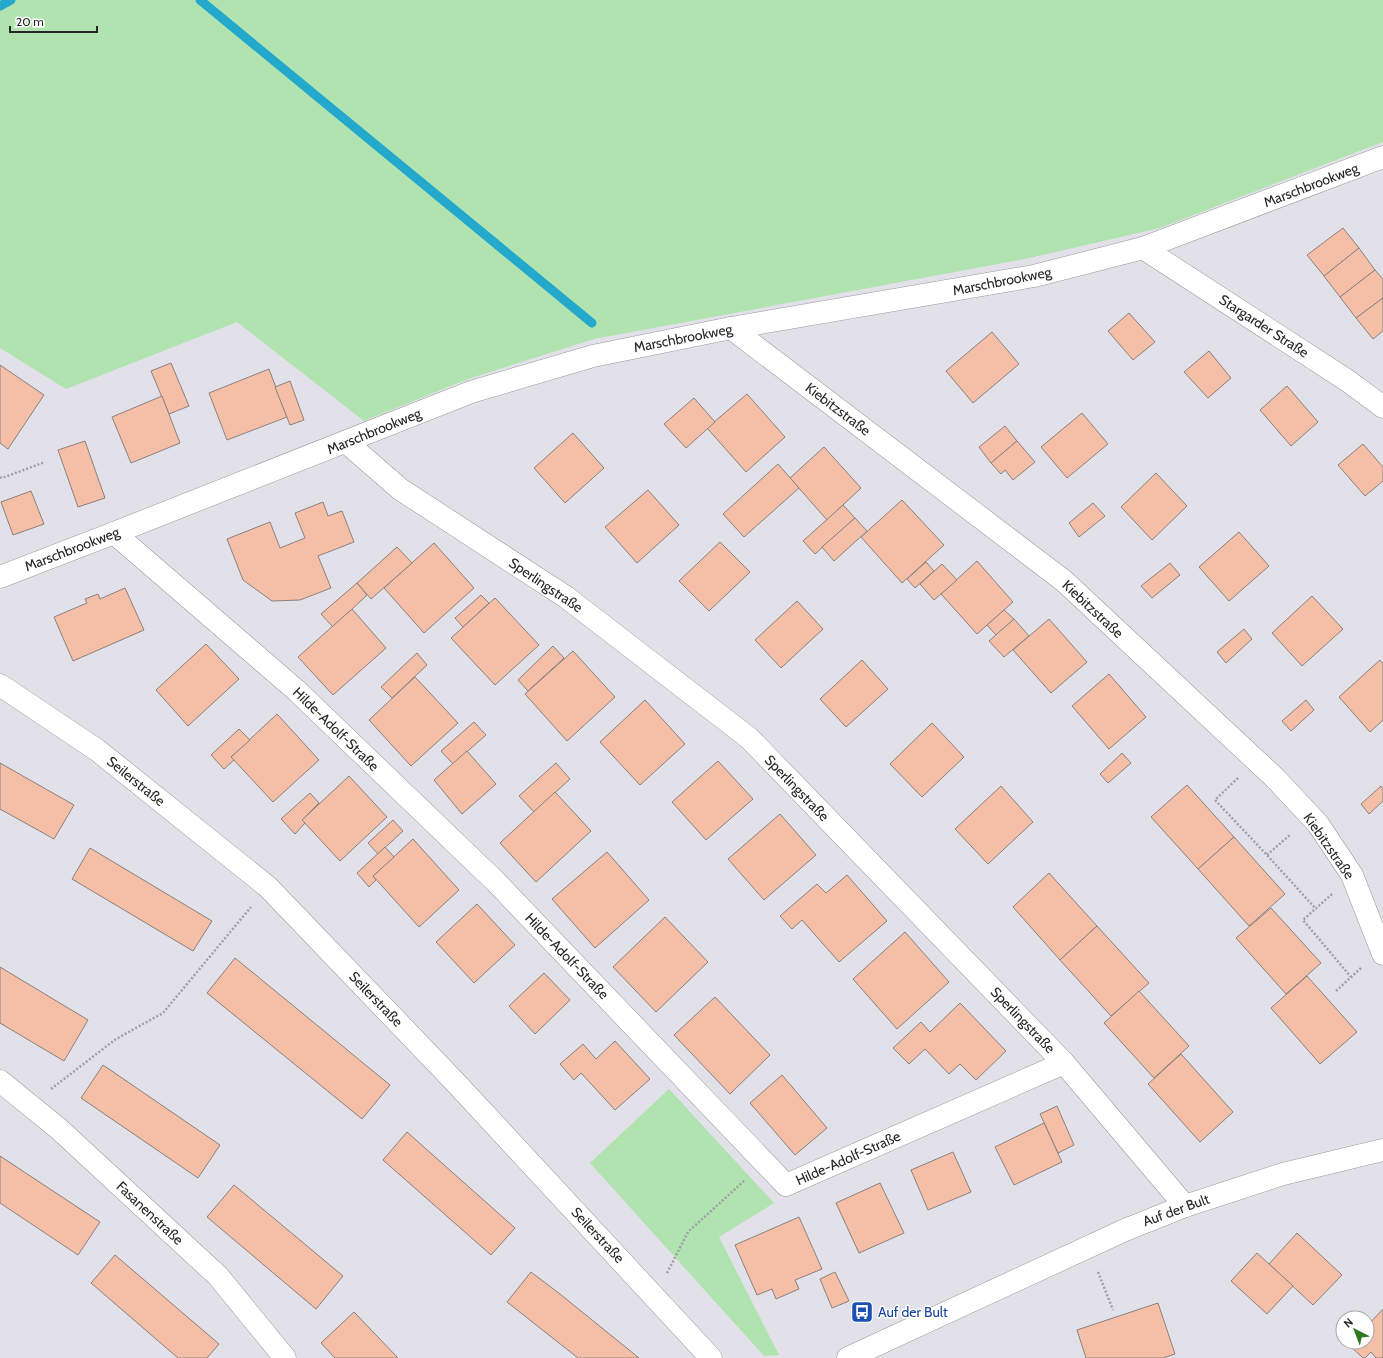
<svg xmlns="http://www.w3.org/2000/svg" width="1383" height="1358" font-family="Cabin,sans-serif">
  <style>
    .green { fill: #b0e3b0 }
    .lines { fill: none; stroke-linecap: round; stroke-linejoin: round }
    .stream { stroke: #24a9cc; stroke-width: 9 }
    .building { fill: #f5bfa7; stroke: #8a817d }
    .minor-casing { stroke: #9a98a0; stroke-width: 23 }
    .path { stroke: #a19fa6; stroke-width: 2.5; stroke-dasharray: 2 2; stroke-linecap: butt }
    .minor { stroke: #fff; stroke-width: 22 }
    .labels { text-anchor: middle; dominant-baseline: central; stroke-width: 3; stroke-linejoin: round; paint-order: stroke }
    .street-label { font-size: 14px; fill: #262528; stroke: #fff }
    .transit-label { font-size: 14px; fill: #164399; stroke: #fff; text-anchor: start }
  </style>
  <rect width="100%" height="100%" fill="#e2e0e9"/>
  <g class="green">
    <path d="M0 0H1383V142L1160 228 1025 259 594 339 468 379 364 421 237 322 66 389 0 348Z"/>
    <path d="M669 1089 774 1203 719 1237 779 1355 764 1356 590 1163Z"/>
  </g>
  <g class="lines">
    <g class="stream">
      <path d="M200 0 592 323"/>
      <path d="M0 6 11 0"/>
    </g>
  </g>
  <g class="building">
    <path d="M1343 228 1359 248 1324 276 1307 255Z"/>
    <path d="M1359 248 1375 270 1340 297 1324 276Z"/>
    <path d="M1375 270 1383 279V298L1356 318 1340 297Z"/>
    <path d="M1383 298V331L1373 339 1356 318Z"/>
    <path d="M1129 313 1155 342 1133 360 1108 331Z"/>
    <path d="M992 332 1019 364 973 403 946 371Z"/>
    <path d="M1209 351 1231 378 1208 398 1184 372Z"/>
    <path d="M171 363 189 406 169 414 151 371Z"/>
    <path d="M0 365 44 395 8 449 0 443Z"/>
    <path d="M269 369 287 417 227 440 209 393Z"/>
    <path d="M290 381 304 420 290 425 275 387Z"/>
    <path d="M1287 386 1318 422 1291 446 1260 410Z"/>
    <path d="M747 394 785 437 746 472 707 428Z"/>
    <path d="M162 396 180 443 131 463 112 417Z"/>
    <path d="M694 398 715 422 686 448 664 424Z"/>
    <path d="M1082 413 1108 444 1067 478 1041 447Z"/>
    <path d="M1005 426 1017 441 991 463 979 447Z"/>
    <path d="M573 433 604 468 565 503 534 468Z"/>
    <path d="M85 441 105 498 78 507 58 450Z"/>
    <path d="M1017 441 1035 462 1013 480 1005 470 1001 474 991 463Z"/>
    <path d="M1363 444 1383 467V481L1365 496 1338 465Z"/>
    <path d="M824 447 861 488 827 520 790 478Z"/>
    <path d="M778 464 799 488 744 537 723 514Z"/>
    <path d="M1156 473 1187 506 1152 540 1121 507Z"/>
    <path d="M648 490 679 525 637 563 605 527Z"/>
    <path d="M31 491 44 524 13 535 1 502Z"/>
    <path d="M902 500 944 545 902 583 861 537Z"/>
    <path d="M323 502 328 516 342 511 354 542 318 556 331 588 300 600 272 601 243 580 227 539 270 522 280 548 305 538 295 513Z"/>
    <path d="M1093 503 1105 516 1079 537 1069 523Z"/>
    <path d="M843 505 855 518 815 554 803 541Z"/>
    <path d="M855 518 867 531 834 561 822 547Z"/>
    <path d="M1239 532 1269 566 1229 601 1199 567Z"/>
    <path d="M720 542 750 572 709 611 679 581Z"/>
    <path d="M434 543 474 588 424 633 384 588Z"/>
    <path d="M397 547 412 563 371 599 357 583Z"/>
    <path d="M977 561 1013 602 977 634 941 594Z"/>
    <path d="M926 562 934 571 915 588 907 579Z"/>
    <path d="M1170 563 1180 575 1152 598 1141 586Z"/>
    <path d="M942 564 957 580 934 600 920 584Z"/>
    <path d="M357 583 367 595 333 627 321 614Z"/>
    <path d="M125 588 144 630 73 661 54 617 87 603 85 599 98 594 100 599Z"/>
    <path d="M481 595 489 603 463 627 455 618Z"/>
    <path d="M1312 596 1343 629 1302 666 1272 633Z"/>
    <path d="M495 598 539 645 495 685 451 638Z"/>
    <path d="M797 601 823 629 781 668 755 640Z"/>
    <path d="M352 609 386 648 333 695 298 657Z"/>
    <path d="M1004 610 1014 619 996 635 987 625Z"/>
    <path d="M1014 619 1029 636 1004 657 989 641Z"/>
    <path d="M1049 619 1087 662 1051 693 1013 650Z"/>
    <path d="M1244 629 1252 639 1226 663 1217 652Z"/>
    <path d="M206 644 239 679 188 726 156 690Z"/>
    <path d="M553 646 564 658 528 691 518 680Z"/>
    <path d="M573 651 615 697 567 741 525 694Z"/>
    <path d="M417 653 427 665 392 698 381 687Z"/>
    <path d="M862 660 888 689 846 727 820 699Z"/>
    <path d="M1380 660 1383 664V720L1370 732 1339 697Z"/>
    <path d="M1109 674 1146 717 1109 749 1072 706Z"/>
    <path d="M415 677 458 723 411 766 369 720Z"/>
    <path d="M645 700 685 744 640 785 600 742Z"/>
    <path d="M1306 700 1314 710 1291 731 1282 721Z"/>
    <path d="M277 714 319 760 273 802 231 757Z"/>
    <path d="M474 722 486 735 453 764 441 751Z"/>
    <path d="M932 723 964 757 922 797 890 764Z"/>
    <path d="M239 729 250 740 231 757 234 760 224 769 211 755Z"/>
    <path d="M467 751 496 784 462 814 434 780Z"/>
    <path d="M1122 753 1131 763 1108 783 1100 774Z"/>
    <path d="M718 761 753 799 706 840 672 802Z"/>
    <path d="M0 763 74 805 54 839 0 809Z"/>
    <path d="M556 763 570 779 534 812 519 796Z"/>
    <path d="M349 776 387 817 340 861 302 820Z"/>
    <path d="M1187 785 1234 837 1198 869 1151 817Z"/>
    <path d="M1001 786 1033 822 988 864 955 829Z"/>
    <path d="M1381 786 1383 789V801L1369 814 1361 804Z"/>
    <path d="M555 792 591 831 536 882 500 843Z"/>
    <path d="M310 793 319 803 302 820 305 823 295 834 281 819Z"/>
    <path d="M780 814 816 855 764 900 728 859Z"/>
    <path d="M393 820 403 831 378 854 368 843Z"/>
    <path d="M1234 837 1285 894 1249 926 1198 869Z"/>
    <path d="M413 839 459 890 419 927 373 876Z"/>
    <path d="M385 847 394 857 373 876 376 880 369 887 357 873Z"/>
    <path d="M90 848 212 921 193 951 72 879Z"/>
    <path d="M607 852 649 900 595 948 552 899Z"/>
    <path d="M1049 873 1097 926 1060 960 1013 907Z"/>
    <path d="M847 875 887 921 839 962 802 920 792 929 780 916 817 884 826 893Z"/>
    <path d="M477 904 515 945 474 983 436 942Z"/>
    <path d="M1271 908 1321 963 1286 994 1236 938Z"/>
    <path d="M665 917 708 962 656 1012 613 967Z"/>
    <path d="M1097 926 1149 983 1111 1016 1060 960Z"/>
    <path d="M905 932 949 982 897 1029 853 979Z"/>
    <path d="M235 958 390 1085 362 1119 207 993Z"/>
    <path d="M0 967 88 1020 64 1061 0 1023Z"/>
    <path d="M544 973 570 1000 535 1034 509 1006Z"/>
    <path d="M1307 976 1357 1032 1320 1064 1271 1008Z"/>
    <path d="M1139 991 1189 1046 1154 1078 1104 1023Z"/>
    <path d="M715 997 770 1055 730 1094 674 1035Z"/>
    <path d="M960 1003 1006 1051 976 1080 960 1064 949 1074 925 1049 909 1064 893 1048 921 1022 930 1032Z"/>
    <path d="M615 1041 650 1079 615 1110 581 1073 574 1080 560 1064 583 1044 596 1059Z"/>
    <path d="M1181 1054 1233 1112 1200 1142 1148 1084Z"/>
    <path d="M103 1065 220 1145 198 1178 81 1098Z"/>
    <path d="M782 1075 827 1128 795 1155 750 1103Z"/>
    <path d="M1057 1106 1074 1145 1058 1153 1040 1114Z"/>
    <path d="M1044 1123 1062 1162 1014 1185 995 1147Z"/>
    <path d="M407 1132 515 1228 491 1255 383 1160Z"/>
    <path d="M953 1152 971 1192 928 1210 911 1170Z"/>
    <path d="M0 1156 100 1222 78 1255 0 1203Z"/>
    <path d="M880 1183 904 1233 859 1253 836 1203Z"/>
    <path d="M234 1185 343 1276 316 1309 207 1217Z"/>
    <path d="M799 1217 822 1269 795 1280 799 1289 776 1299 772 1289 757 1295 735 1245Z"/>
    <path d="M1297 1233 1342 1275 1313 1305 1269 1264Z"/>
    <path d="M1257 1253 1293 1286 1267 1314 1231 1281Z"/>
    <path d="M115 1255 219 1344 207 1358H178L91 1283Z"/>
    <path d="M531 1272 560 1294 639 1358H578L507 1302Z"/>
    <path d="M835 1272 849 1301 832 1308 820 1279Z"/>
    <path d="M1158 1303 1175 1354 1163 1358H1086L1077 1330Z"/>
    <path d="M1383 1309V1358H1376L1371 1352 1365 1358H1363L1349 1345 1352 1342H1367V1326Z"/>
    <path d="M354 1312 398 1358H335L321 1343Z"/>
  </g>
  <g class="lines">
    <g class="minor-casing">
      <g id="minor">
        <path d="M1143 248 1348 381 1383 407"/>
        <path d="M731 328 1064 581 1275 778 1318 824 1352 875 1383 954"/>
        <path d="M346 442 400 489 566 597 749 738 1064 1063 1185 1206"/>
        <path d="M114 533 296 690 496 882 786 1185 1064 1063"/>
        <path d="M0 577 114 533 471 392 593 356 731 328 1034 276 1143 248 1383 157"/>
        <path d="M0 685 97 750 268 887 456 1083 711 1358"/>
        <path d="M0 1081 59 1129 218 1276 285 1358"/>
        <path d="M848 1358 1125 1230 1185 1206 1283 1174 1383 1150"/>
      </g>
    </g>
    <g class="path">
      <path d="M0 477 2 478 45 462"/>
      <path d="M1238 778 1215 800 1267 855 1316 909"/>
      <path d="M1267 855 1291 834"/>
      <path d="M1332 894 1303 920 1351 977"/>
      <path d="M1336 991 1361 968"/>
      <path d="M51 1089 116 1039 163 1013 251 907"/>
      <path d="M1098 1272 1113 1310"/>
      <path d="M667 1273 688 1232 745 1180"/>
    </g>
    <use href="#minor" class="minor"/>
  </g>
  <defs>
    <g id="bus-square" transform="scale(1.15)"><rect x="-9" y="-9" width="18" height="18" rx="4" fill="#1a4fb4" stroke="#fff"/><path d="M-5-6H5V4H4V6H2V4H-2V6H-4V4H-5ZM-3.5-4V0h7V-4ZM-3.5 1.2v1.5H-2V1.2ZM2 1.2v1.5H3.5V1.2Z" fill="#fff"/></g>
  </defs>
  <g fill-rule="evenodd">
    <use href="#bus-square" x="862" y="1312"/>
  </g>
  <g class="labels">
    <g class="street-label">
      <text transform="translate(1311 185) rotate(-21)">Marschbrookweg</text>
      <text transform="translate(1002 281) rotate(-11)">Marschbrookweg</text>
      <text transform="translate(1264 326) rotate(33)">Stargarder Straße</text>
      <text transform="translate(683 338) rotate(-11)">Marschbrookweg</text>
      <text transform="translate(838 409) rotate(37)">Kiebitzstraße</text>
      <text transform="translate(374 431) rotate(-22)">Marschbrookweg</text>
      <text transform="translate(72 549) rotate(-21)">Marschbrookweg</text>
      <text transform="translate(546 585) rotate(34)">Sperlingstraße</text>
      <text transform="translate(1093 609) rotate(43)">Kiebitzstraße</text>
      <text transform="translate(336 729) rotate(44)">Hilde-Adolf-Straße</text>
      <text transform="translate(136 781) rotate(39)">Seilerstraße</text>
      <text transform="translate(797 788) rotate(46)">Sperlingstraße</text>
      <text transform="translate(1329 846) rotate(55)">Kiebitzstraße</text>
      <text transform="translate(567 956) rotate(46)">Hilde-Adolf-Straße</text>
      <text transform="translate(376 999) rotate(46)">Seilerstraße</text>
      <text transform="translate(1023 1020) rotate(46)">Sperlingstraße</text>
      <text transform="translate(848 1158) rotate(-24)">Hilde-Adolf-Straße</text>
      <text transform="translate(1176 1210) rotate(-20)">Auf der Bult</text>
      <text transform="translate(150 1213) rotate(43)">Fasanenstraße</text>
      <text transform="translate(598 1235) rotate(47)">Seilerstraße</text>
    </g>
    <g class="transit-label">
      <text x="878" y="1312">Auf der Bult</text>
    </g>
  </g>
  <g transform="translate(1355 1330) rotate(318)"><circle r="19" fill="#ffffff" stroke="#a8a8a9"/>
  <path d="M0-3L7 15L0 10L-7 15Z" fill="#2e781e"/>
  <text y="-6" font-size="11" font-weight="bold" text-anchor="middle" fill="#262528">N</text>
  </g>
  <path d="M10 26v6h87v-6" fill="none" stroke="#262528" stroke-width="2"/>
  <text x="16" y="26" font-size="12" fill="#262528" stroke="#ffffff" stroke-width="3" paint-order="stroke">20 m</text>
</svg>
